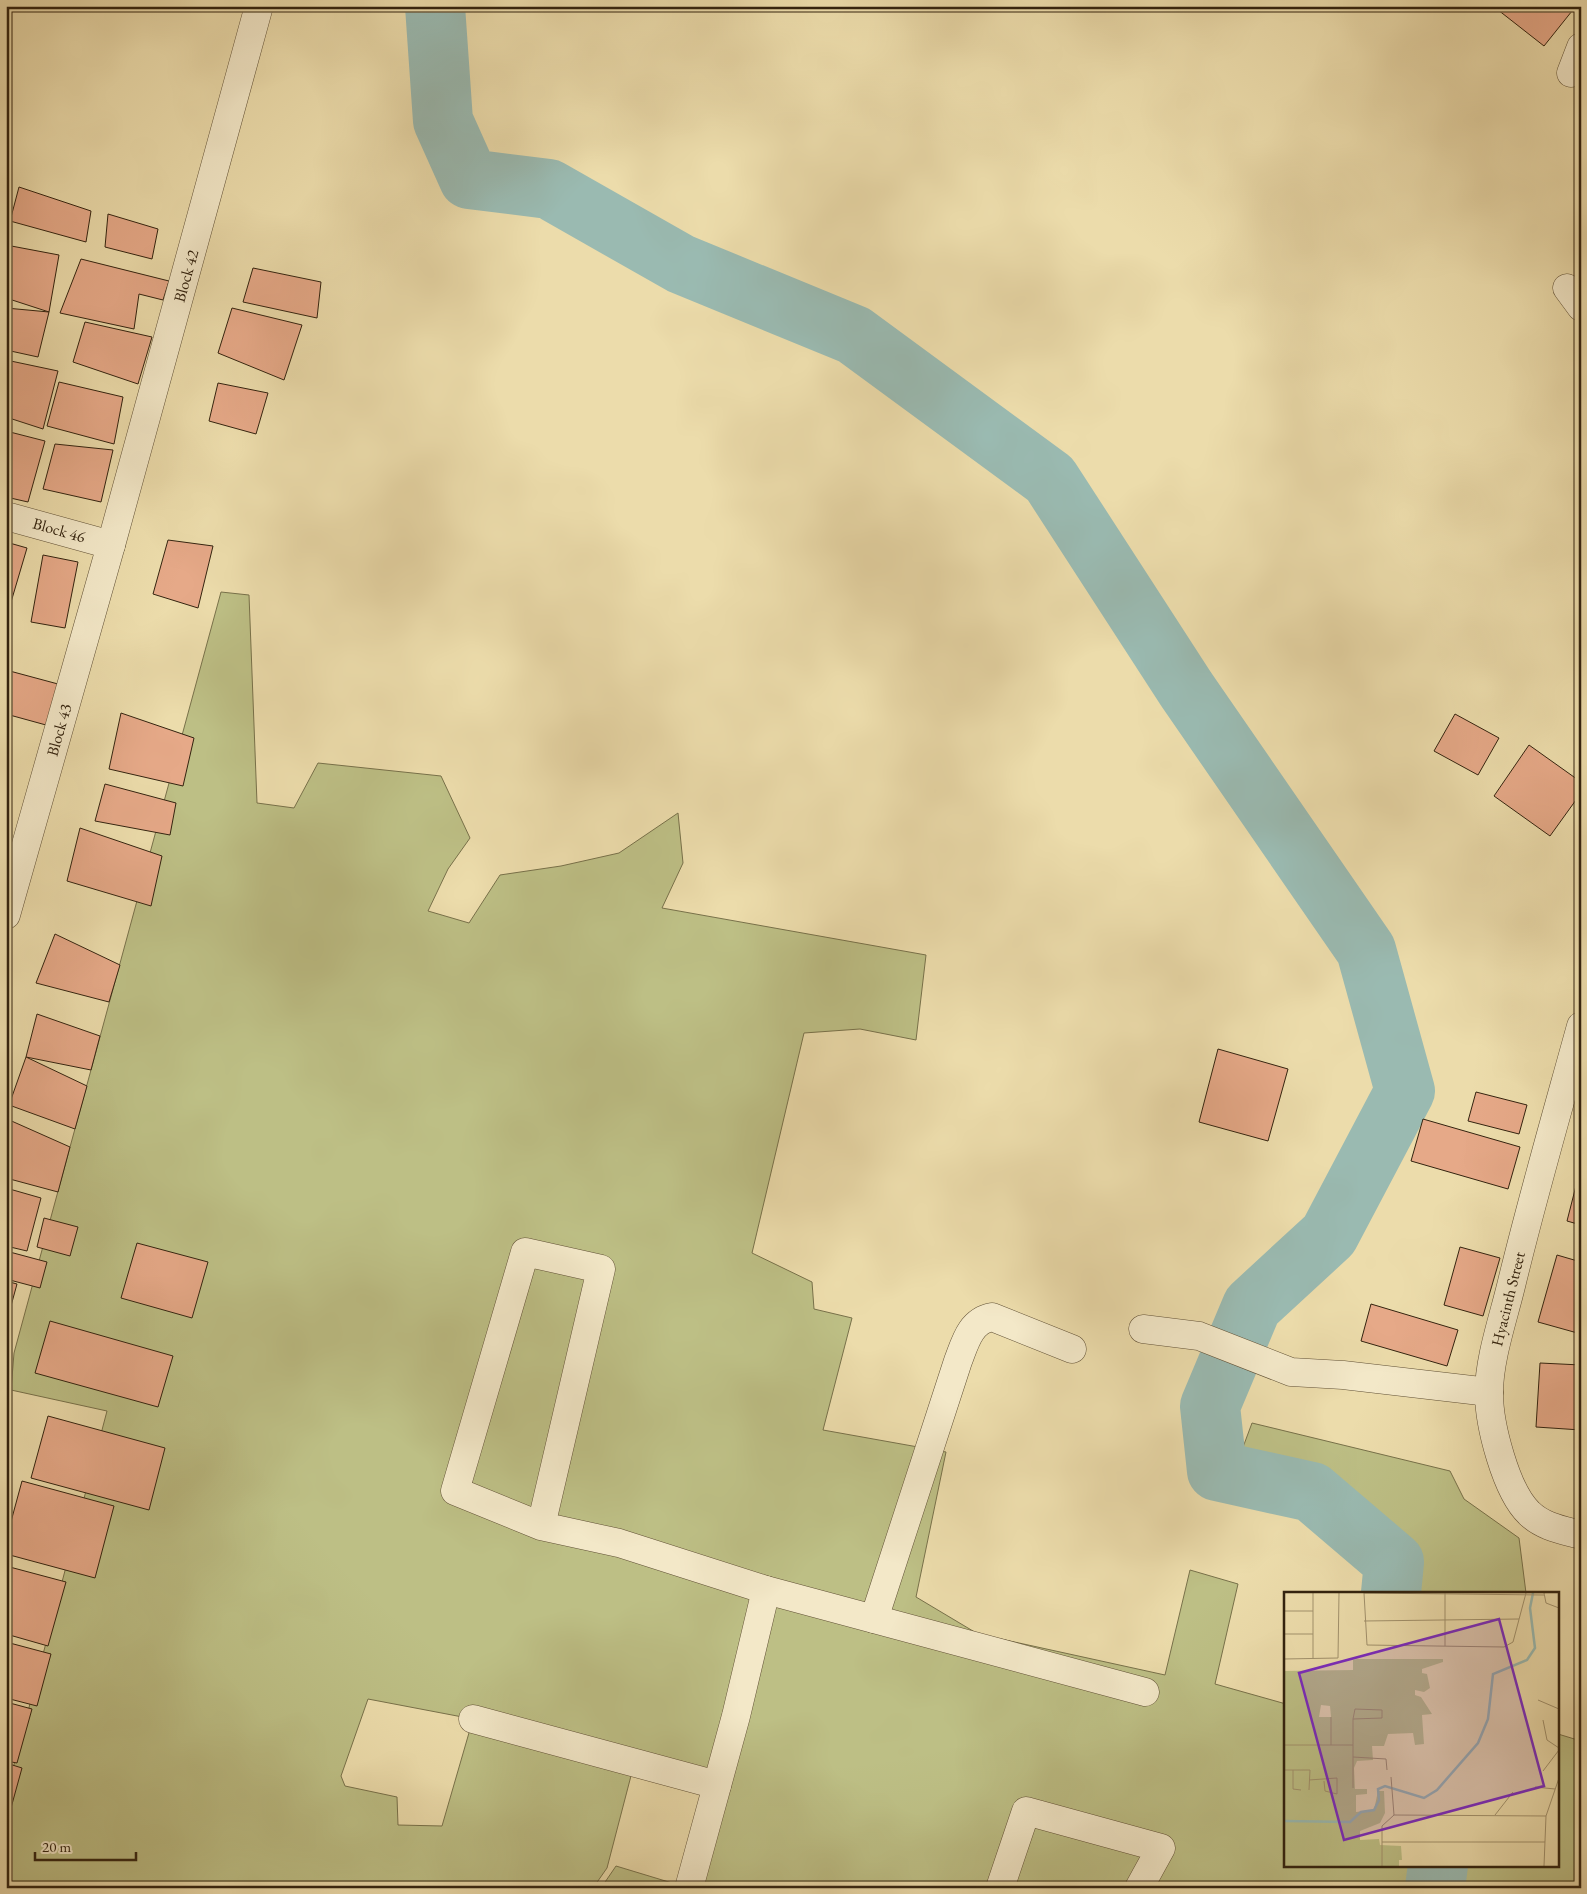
<svg xmlns="http://www.w3.org/2000/svg" width="1587" height="1894" font-family="'EB Garamond',serif">
  <style>
    .green { fill: #bdbf85; stroke: #78714a; fill-rule: evenodd }
    .lines { fill: none; stroke-linecap: round; stroke-linejoin: round }
    .river { stroke: #9abab1; stroke-width: 60 }
    .building { fill: #e6a988; stroke: #33230f }
    .minor-casing { stroke: #615136; stroke-width: 29 }
    .minor { stroke: #f3e8c8; stroke-width: 28 }
    .labels { text-anchor: middle; dominant-baseline: central; stroke-width: 5; stroke-linejoin: round; paint-order: stroke }
    .street-label { font-size: 16px; fill: #33230f; stroke: #f3e8c8 }
    .inset-river { fill: none; stroke: #9abab1; stroke-width: 2.5 }
    .inset-road { fill: none; stroke: #a2926d; stroke-width: 1 }
    .view { fill: #7b2cbf; fill-opacity: 0.15; stroke: #7b2cbf; stroke-width: 2.5 }
    .inset-edge { fill: none; stroke: #33230f; stroke-width: 2.5 }
  </style>
  <rect width="100%" height="100%" fill="#ecdcab"/>
  <filter id="stains"><feTurbulence type="fractalNoise" baseFrequency=".004" numOctaves="4"/><feColorMatrix values="0 0 0 0 .2 0 0 0 0 .09 0 0 0 0 .02 0 0 0 .5 -.17"/></filter>
  <radialGradient id="worn" r=".72"><stop offset=".6" stop-color="#630" stop-opacity="0"/><stop offset="1" stop-color="#630" stop-opacity=".3"/></radialGradient>
  <g class="green">
    <path d="M221 592 249 595 257 803 294 808 318 763 441 776 470 838 448 869 428 911 469 923 500 875 561 866 619 853 678 813 683 863 662 908 926 955 916 1040 860 1029 804 1033 752 1253 812 1282 814 1309 852 1318 823 1430 946 1452 916 1597 978 1634 1165 1675 1190 1570 1238 1584 1215 1684 1286 1704V1865H1558V1734L1581 1741V1888H601L616 1866 682 1886 706 1790 632 1772 607 1868 593 1888H6V1795L107 1411 11 1390 14 1353ZM368 1699 473 1719 442 1826 398 1825 397 1797 345 1786 341 1776Z"/>
    <path d="M1252 1423 1450 1471 1464 1499 1519 1538 1526 1593H1391L1394 1562 1312 1492 1233 1474Z"/>
  </g>
  <g class="lines">
    <g class="river">
      <path d="M435 6 443 121 469 179 549 189 681 264 854 335 1050 479 1186 689 1366 950 1405 1091 1329 1235 1252 1306 1210 1406 1217 1471 1312 1492 1394 1562 1391 1593"/>
      <path d="M1435 1888 1438 1865"/>
    </g>
  </g>
  <g class="building">
    <path d="M1493 6H1576L1544 46Z"/>
    <path d="M19 187 91 211 86 242 10 221Z"/>
    <path d="M108 214 158 229 152 259 105 247Z"/>
    <path d="M6 245 59 255 49 312 6 298Z"/>
    <path d="M81 259 169 281 163 300 139 294 134 329 60 313Z"/>
    <path d="M253 268 321 282 317 318 243 302Z"/>
    <path d="M6 308 49 312 38 357 6 350Z"/>
    <path d="M232 308 302 325 284 380 218 353Z"/>
    <path d="M85 322 152 337 138 384 73 362Z"/>
    <path d="M6 360 58 371 43 429 6 417Z"/>
    <path d="M59 382 123 397 114 444 47 426Z"/>
    <path d="M218 383 268 393 256 434 209 421Z"/>
    <path d="M6 431 45 441 28 502 6 497Z"/>
    <path d="M55 444 113 450 101 502 43 489Z"/>
    <path d="M168 540 213 546 198 608 153 594Z"/>
    <path d="M6 542 27 548 6 619Z"/>
    <path d="M43 555 78 562 65 628 31 622Z"/>
    <path d="M6 670 58 684 46 725 6 714Z"/>
    <path d="M121 713 194 738 183 786 109 769Z"/>
    <path d="M1455 714 1499 738 1478 775 1434 751Z"/>
    <path d="M1529 745 1581 782V793L1550 836 1494 796Z"/>
    <path d="M105 784 176 803 170 835 95 821Z"/>
    <path d="M80 828 162 856 151 906 67 881Z"/>
    <path d="M6 844 17 845 6 896Z"/>
    <path d="M55 934 120 965 109 1002 36 983Z"/>
    <path d="M37 1014 100 1036 91 1070 26 1057Z"/>
    <path d="M1218 1049 1288 1069 1268 1141 1199 1122Z"/>
    <path d="M26 1057 87 1086 75 1129 9 1105Z"/>
    <path d="M1476 1092 1527 1105 1519 1134 1468 1121Z"/>
    <path d="M7 1119 70 1147 58 1192 6 1178Z"/>
    <path d="M1423 1119 1520 1147 1508 1189 1411 1161Z"/>
    <path d="M1579 1174 1581 1175V1225L1567 1221Z"/>
    <path d="M6 1188 41 1198 27 1251 6 1246Z"/>
    <path d="M44 1218 78 1227 70 1256 37 1247Z"/>
    <path d="M137 1243 208 1262 192 1318 121 1298Z"/>
    <path d="M1460 1247 1500 1258 1483 1316 1444 1305Z"/>
    <path d="M6 1251 47 1262 40 1288 6 1279Z"/>
    <path d="M1557 1255 1581 1262V1334L1538 1322Z"/>
    <path d="M6 1281 17 1284 6 1324Z"/>
    <path d="M1371 1304 1458 1330 1447 1366 1361 1341Z"/>
    <path d="M50 1321 173 1356 158 1407 35 1373Z"/>
    <path d="M1540 1363 1581 1365V1430L1536 1427Z"/>
    <path d="M48 1416 165 1448 149 1510 31 1478Z"/>
    <path d="M22 1481 114 1506 95 1578 6 1554V1540Z"/>
    <path d="M6 1566 66 1582 48 1646 6 1634Z"/>
    <path d="M6 1642 51 1654 37 1706 6 1698Z"/>
    <path d="M6 1702 32 1709 17 1763 6 1761Z"/>
    <path d="M6 1763 22 1768 6 1826Z"/>
    <path d="M6 1833 11 1834 6 1852Z"/>
  </g>
  <g class="lines">
    <g class="minor-casing">
      <g id="minor">
        <path d="M1571 73 1581 47"/>
        <path d="M1567 288 1581 307"/>
        <path d="M6 516 111 545"/>
        <path d="M6 915 111 545 259 6"/>
        <path d="M1581 1026C1557 1113 1532 1199 1511 1286 1503 1319 1489 1359 1489 1393 1489 1425 1506 1491 1529 1513 1543 1527 1563 1530 1581 1535"/>
        <path d="M1143 1329 1199 1336 1291 1372 1343 1375 1489 1392"/>
        <path d="M541 1526 601 1269 525 1252 455 1491 541 1526 619 1543 766 1590 1145 1692"/>
        <path d="M874 1619 958 1361C965 1343 970 1321 992 1317L1072 1349"/>
        <path d="M473 1719 717 1785"/>
        <path d="M689 1888 736 1716 766 1590"/>
        <path d="M1000 1888 1026 1811 1161 1848 1139 1888"/>
      </g>
    </g>
    <use href="#minor" class="minor"/>
  </g>
  <g class="labels">
    <g class="street-label">
      <text transform="translate(186 276) rotate(-74)">Block 42</text>
      <text transform="translate(59 530) rotate(16)">Block 46</text>
      <text transform="translate(59 730) rotate(-74)">Block 43</text>
      <text transform="translate(1508 1299) rotate(-76)">Hyacinth Street</text>
    </g>
  </g>
  <g transform="translate(1284 1592)">
    <rect width="275" height="275" fill="#ecdcab"/>
    <path d="M73 67H159V70L138 77V81L143 82 146 96 140 100 131 98V103L137 105 148 122 138 123 140 152 131 153 129 141 104 142 100 154H88L89 168 73 169 70 176 71 197H83V202L72 203V220L90 218 94 199H100L101 221 96 231 76 239V248L95 247 96 253 117 254 118 268H115V274H0V79L69 78V68ZM37 113 46 114 47 125H35Z" fill="#bdbf85" fill-rule="evenodd"/>
    <path class="inset-river" d="M0 229 66 230 77 220 90 218 95 208 94 197 101 194 140 206 153 198 194 151 204 127 209 82 243 68 251 56 246 16 249 1"/>
    <path class="inset-road" d="M29 1V67M80 1 83 53 220 55 229 50 242 1M80 1 260 3M260 1 262 11 275 16M0 19H29M80 29 235 27M0 42H29M161 54V1M0 67 54 66 55 1M254 108 275 117M259 128 263 148 275 156M0 153H69M47 153V125M69 165 102 167 103 178M0 178H26L25 198M9 178V197L17 198M259 179 275 158M107 185 110 223M25 188 53 186V202L41 199 40 189M251 195 271 197M69 196V127L71 117 98 118V126L69 127M211 223 229 200M98 250H261M98 274V234L110 223 262 224M260 274 262 224 275 186"/>
    <path class="view" d="M215 27 260 194 60 248 15 81Z"/>
    <rect width="275" height="275" class="inset-edge"/>
  </g>
  <rect width="1587" height="1894" fill="none" stroke="#ecdcab" stroke-width="25"/>
  <rect x="8" y="8" width="1572" height="1879" fill="none" stroke="#33230f" stroke-width="2.5"/>
  <rect x="12" y="12" width="1562" height="1869" fill="none" stroke="#33230f"/>
  <path d="M35 1852v8h101v-8" fill="none" stroke="#33230f" stroke-width="2.5"/>
  <text x="42" y="1852" font-size="15" fill="#33230f" stroke="#f3e8c8" stroke-width="4" paint-order="stroke">20 m</text>
  <rect width="100%" height="100%" filter="url(#stains)"/>
  <rect width="100%" height="100%" fill="url(#worn)"/>
</svg>
